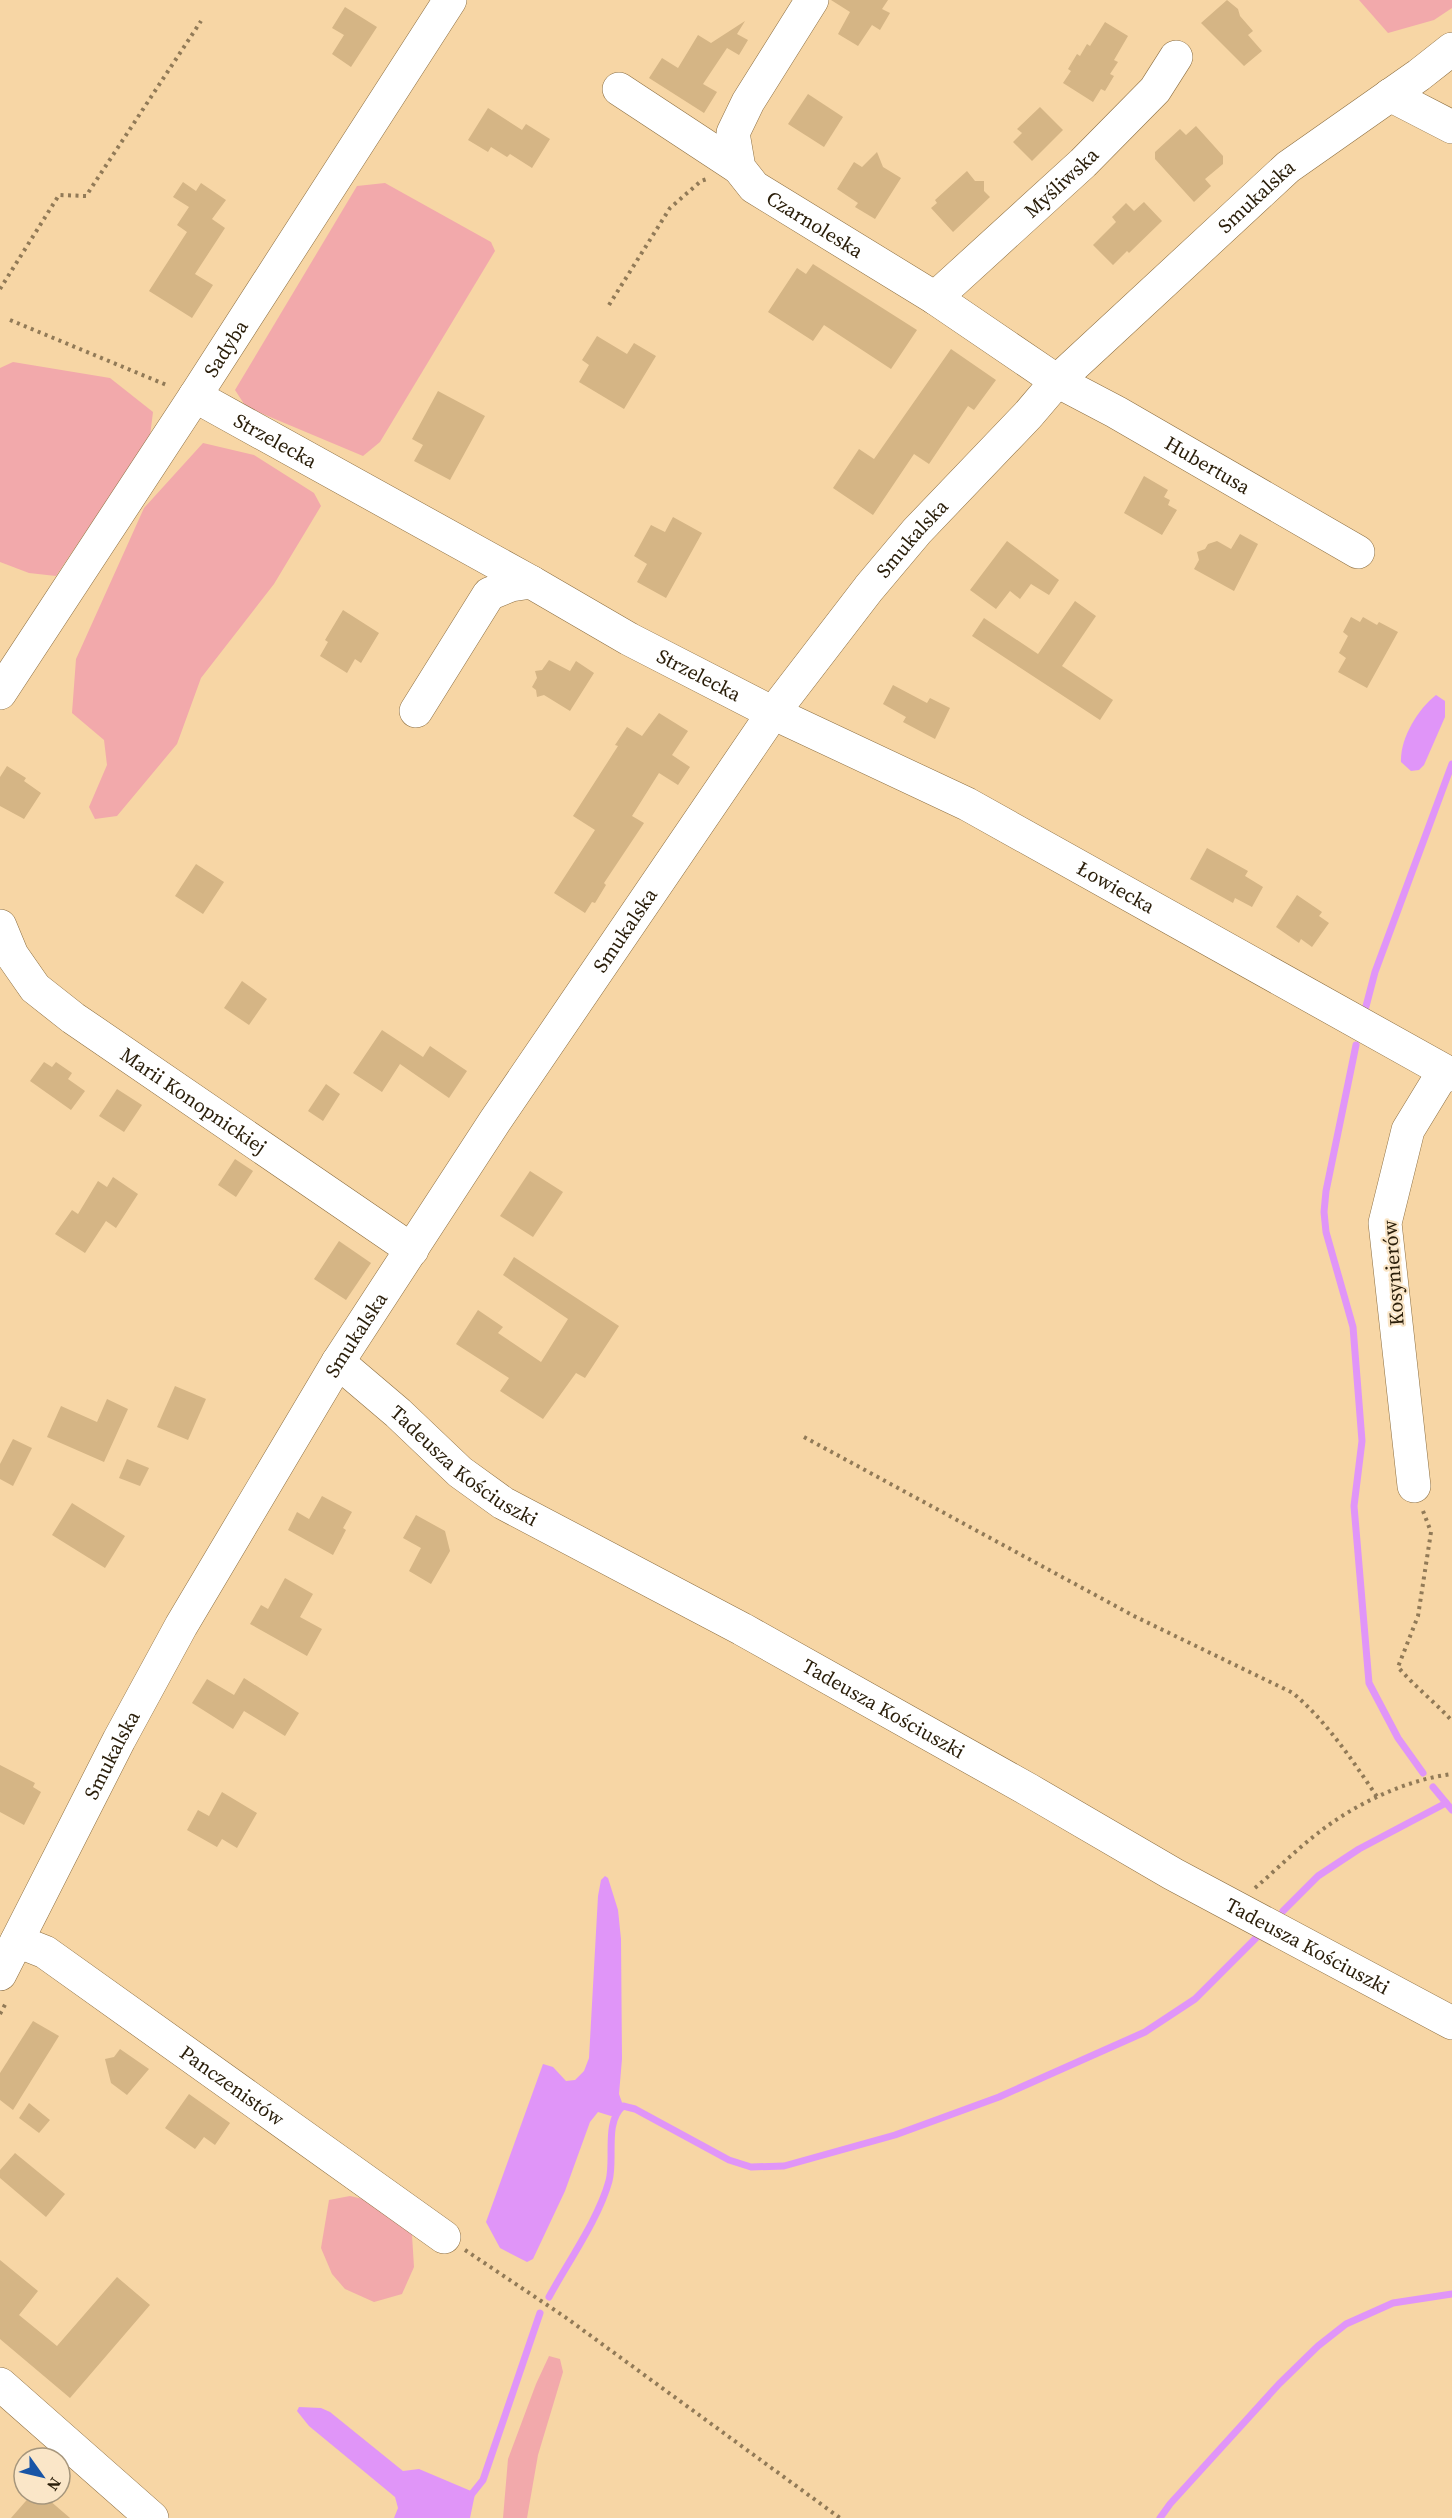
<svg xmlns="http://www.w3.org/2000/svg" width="1452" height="2518" font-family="'Source Serif 4',serif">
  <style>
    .green { fill: #f2a9ab }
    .water { fill: #e095f8 }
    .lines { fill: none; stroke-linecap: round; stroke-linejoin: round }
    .stream { stroke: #e095f8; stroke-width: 7 }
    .building { fill: #d5b585 }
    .minor-casing { stroke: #8c6e40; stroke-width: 34 }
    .path { stroke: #917a57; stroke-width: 4; stroke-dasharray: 3 4.5; stroke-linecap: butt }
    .minor { stroke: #fff; stroke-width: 33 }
    .labels { text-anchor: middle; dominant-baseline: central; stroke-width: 4.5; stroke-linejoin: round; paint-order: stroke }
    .street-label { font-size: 20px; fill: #291d09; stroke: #fae6c8 }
  </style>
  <rect width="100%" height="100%" fill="#f7d6a5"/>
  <g class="green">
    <path d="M1359 0H1452V8L1434 20 1388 33Z"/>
    <path d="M385 183 491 242 495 251 380 442 363 456 246 407 235 390 357 186Z"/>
    <path d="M13 362 110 378 153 412 150 436 56 576 29 573 0 562V368Z"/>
    <path d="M203 443 254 455 314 493 321 506 274 584 201 678 177 744 117 816 95 819 89 807 107 765 104 740 72 713 76 659 144 508Z"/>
    <path d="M350 2196 372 2201 405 2219 412 2235 414 2267 402 2294 374 2302 345 2289 332 2274 321 2248 329 2200Z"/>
    <path d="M549 2356 560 2359 563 2372 538 2455 527 2518H503L508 2459 536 2384Z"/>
  </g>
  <g class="water">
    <path d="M1436 695 1445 701V717L1424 765 1419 770 1411 771 1401 762C1400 739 1417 710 1436 695Z"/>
    <path d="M605 1876 608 1878 618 1910 621 1939 622 2059 619 2094 624 2108 618 2115 611 2116 598 2112 590 2122 565 2191 533 2259 527 2262 500 2248 486 2222 543 2064 553 2067 566 2081 575 2080 584 2071 589 2058 598 1896 601 1880Z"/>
    <path d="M299 2407 321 2408 330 2412 403 2471 419 2469 471 2491 475 2494 470 2518H394L398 2508 395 2497 309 2426 297 2411Z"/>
  </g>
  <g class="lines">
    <g class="stream">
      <path d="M1364 1014 1375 972 1452 764"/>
      <path d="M1356 1045 1326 1191 1324 1212 1326 1232 1353 1327 1362 1441 1354 1506 1369 1683 1398 1738 1423 1773"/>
      <path d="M1433 1787 1452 1810"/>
      <path d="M1283 1911 1318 1876 1359 1849 1446 1803"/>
      <path d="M549 2297C568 2262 599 2218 609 2181 615 2159 604 2122 623 2106L635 2109 729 2160 751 2167 784 2166 895 2135 999 2097 1145 2032 1195 1999 1258 1936"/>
      <path d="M471 2495 483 2480 540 2313"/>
      <path d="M1160 2518 1170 2504 1279 2384 1318 2346 1346 2324 1393 2303 1452 2294"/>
    </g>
  </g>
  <g class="building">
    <path d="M831 0H888L882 9 890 13 880 30 872 25 858 46 838 34 850 12Z"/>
    <path d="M1227 0 1238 9 1240 16 1253 31 1248 35 1262 51 1244 66 1201 23Z"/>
    <path d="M345 7 377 27 351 67 332 54 344 35 332 28Z"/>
    <path d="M745 21 737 34 748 40 739 55 727 48 703 84 717 92 704 113 649 78 662 58 678 68 698 35 711 43Z"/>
    <path d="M1105 22 1128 36 1114 60 1118 62 1110 74 1114 76 1105 91 1101 89 1093 102 1063 83 1071 71 1068 69 1077 54 1080 56 1087 44 1090 46Z"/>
    <path d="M808 94 843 117 824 147 788 124Z"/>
    <path d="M1040 107 1063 130 1032 161 1013 142 1022 133 1017 129Z"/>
    <path d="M488 108 522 130 526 124 550 139 532 168 510 154 507 157 491 147 488 152 468 140Z"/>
    <path d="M1196 126 1223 156V164L1205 179 1211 186 1194 202 1155 159V152L1180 129 1186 135Z"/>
    <path d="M877 152 883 167 901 178 875 219 855 207 858 203 837 189 854 162 862 167Z"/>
    <path d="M967 171 975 181H984V191L990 197 953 232 931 208 937 203 935 200Z"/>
    <path d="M183 182 196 191 201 183 226 200 212 219 225 228 195 274 213 285 192 318 149 291 187 232 177 225 189 207 173 197Z"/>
    <path d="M1144 202 1162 221 1129 253 1127 251 1113 265 1093 245 1116 222 1112 217 1126 203 1134 211Z"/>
    <path d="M813 264 917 330 891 369 824 325 813 341 768 312 797 268 806 274Z"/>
    <path d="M597 336 627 354 634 343 656 356 624 409 579 382 589 365 582 360Z"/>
    <path d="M951 349 996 380 974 410 968 406 929 464 914 454 873 515 833 488 859 449 874 459Z"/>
    <path d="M438 391 485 416 450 480 414 461 423 445 412 439Z"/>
    <path d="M1144 476 1168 490 1164 497 1170 500 1168 505 1177 510 1162 535 1124 513Z"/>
    <path d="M673 517 702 533 666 598 637 582 647 564 634 556 651 525 665 532Z"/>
    <path d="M1240 534 1258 544 1234 591 1194 569 1199 560 1197 552 1205 549 1208 544 1217 541 1231 549Z"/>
    <path d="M1007 541 1059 580 1049 595 1031 584 1020 599 1010 591 996 609 970 590Z"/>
    <path d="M1075 601 1096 616 1062 666 1113 700 1100 720 972 636 984 618 1038 654Z"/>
    <path d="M343 610 379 633 361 663 355 659 347 673 320 656 328 642 325 640Z"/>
    <path d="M1351 617 1360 622 1363 617 1377 625 1379 622 1398 632 1367 688 1338 672 1346 658 1339 653 1348 636 1343 632Z"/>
    <path d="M549 660 570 671 576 661 594 673 570 711 544 695 537 697 536 690 532 687 537 678 535 671 542 670Z"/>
    <path d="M893 685 927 703 930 698 950 708 935 739 903 722 906 717 883 704Z"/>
    <path d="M659 713 688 731 672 755 690 767 678 785 659 773 632 816 644 823 604 883 606 885 595 903 592 902 585 913 554 893 595 830 573 816 618 746 615 745 627 727 642 736Z"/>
    <path d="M7 766 26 778 24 781 41 793 24 819 0 806V777Z"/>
    <path d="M1207 848 1248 871 1245 876 1263 887 1252 907 1235 898 1233 903 1190 879Z"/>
    <path d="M196 864 224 882 203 914 175 896Z"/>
    <path d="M1297 895 1322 912 1319 916 1329 923 1312 947 1301 939 1299 943 1276 927Z"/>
    <path d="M242 981 267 999 249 1025 224 1008Z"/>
    <path d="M382 1030 423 1057 430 1046 467 1071 449 1098 400 1064 382 1092 353 1073Z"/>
    <path d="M44 1062 52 1067 56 1062 72 1073 68 1079 85 1091 71 1110 30 1081Z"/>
    <path d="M326 1084 340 1094 323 1121 308 1111Z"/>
    <path d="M117 1089 142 1105 124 1132 99 1116Z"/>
    <path d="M235 1159 253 1171 236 1197 218 1185Z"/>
    <path d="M530 1171 563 1192 533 1237 500 1216Z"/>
    <path d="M113 1177 138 1194 116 1228 106 1221 85 1253 55 1234 72 1210 78 1214 98 1181 107 1187Z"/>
    <path d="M339 1241 371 1263 346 1300 314 1279Z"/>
    <path d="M514 1257 619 1326 585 1378 576 1373 543 1419 500 1391 509 1378 456 1344 478 1310 503 1327 498 1333 541 1362 568 1319 503 1275Z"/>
    <path d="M175 1386 206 1399 188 1440 157 1427Z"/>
    <path d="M107 1399 128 1409 104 1462 47 1437 61 1406 97 1422Z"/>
    <path d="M13 1439 32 1448 13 1486 0 1479V1464Z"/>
    <path d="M127 1459 149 1468 140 1486 119 1478Z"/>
    <path d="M322 1496 352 1512 343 1528 346 1530 333 1555 288 1530 297 1512 309 1519Z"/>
    <path d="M72 1503 125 1536 105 1568 52 1535Z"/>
    <path d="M416 1515 445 1531 450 1551 431 1584 409 1571 421 1548 403 1538Z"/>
    <path d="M285 1578 313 1594 300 1617 322 1629 307 1656 250 1624 261 1605 268 1609Z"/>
    <path d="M244 1678 299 1713 285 1736 244 1711 233 1729 192 1703 207 1679 234 1695Z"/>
    <path d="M0 1765 35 1783 33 1787 41 1792 24 1825 0 1812Z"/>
    <path d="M222 1792 257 1813 237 1848 222 1839 217 1847 187 1830 198 1810 209 1816Z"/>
    <path d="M33 2021 59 2036 13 2110 0 2100V2073Z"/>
    <path d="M120 2049 149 2069 127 2095 111 2083 105 2059 114 2057Z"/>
    <path d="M189 2094 230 2123 215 2145 204 2137 195 2149 165 2128Z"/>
    <path d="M29 2103 50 2120 39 2133 19 2118Z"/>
    <path d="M15 2153 65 2194 46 2217 0 2178V2170Z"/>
    <path d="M0 2260 38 2291 19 2315 57 2346 117 2277 150 2305 70 2398 0 2339Z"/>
    <path d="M32 2494H42L70 2518H11Z"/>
  </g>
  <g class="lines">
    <g class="minor-casing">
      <g id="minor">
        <path id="s1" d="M812 0 748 102 733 133 739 168 754 187 935 298 1057 381 1116 412 1358 552"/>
        <path d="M619 89 739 168"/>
        <path d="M1390 95 1452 127"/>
        <path id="s2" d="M935 298 1083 163 1155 90 1176 57"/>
        <path id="s3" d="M195 396 531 582"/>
        <path id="s4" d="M0 693 195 396 450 0"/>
        <path id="s5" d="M416 711 489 594 511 585 531 582 629 639 773 713 967 804 1452 1075"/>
        <path id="s6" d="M0 926 12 955 35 988 73 1018 412 1250"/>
        <path id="s7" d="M338 1362 398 1413 460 1472 503 1503 742 1629 1029 1790 1173 1874 1452 2023"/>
        <path d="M1414 1486 1385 1223 1408 1130 1444 1071"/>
        <path id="s8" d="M17 1941 45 1952 444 2237"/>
        <path id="s9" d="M0 1974 119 1740 181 1626 338 1362 495 1121 773 713 869 588 917 531 1028 415 1057 381 1288 167 1419 75 1452 49"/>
        <path d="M0 2384 152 2518"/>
      </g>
    </g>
    <g class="path">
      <path d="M0 289 59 195 86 196 201 21"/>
      <path d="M609 305 670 208 701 181 707 179"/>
      <path d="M10 320 169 386"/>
      <path d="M804 1437 1134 1616 1293 1693C1328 1723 1352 1760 1378 1798"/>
      <path d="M1423 1511 1431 1532 1418 1616 1398 1667C1415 1687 1435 1702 1452 1721"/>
      <path d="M1255 1888C1276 1870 1296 1850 1318 1833 1355 1804 1405 1780 1452 1774"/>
      <path d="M0 2014 7 2001"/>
      <path d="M465 2250 565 2317 840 2518"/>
    </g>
    <use href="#minor" class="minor"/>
  </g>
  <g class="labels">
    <g class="street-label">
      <text stroke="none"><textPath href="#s2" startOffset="171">Myśliwska</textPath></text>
      <text stroke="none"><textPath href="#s9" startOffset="2190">Smukalska</textPath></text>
      <text stroke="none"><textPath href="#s1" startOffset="286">Czarnoleska</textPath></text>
      <text stroke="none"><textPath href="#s4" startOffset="412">Sadyba</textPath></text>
      <text stroke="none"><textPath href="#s3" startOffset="92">Strzelecka</textPath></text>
      <text stroke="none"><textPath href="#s1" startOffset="747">Hubertusa</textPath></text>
      <text stroke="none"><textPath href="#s9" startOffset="1704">Smukalska</textPath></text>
      <text stroke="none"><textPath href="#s5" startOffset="374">Strzelecka</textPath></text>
      <text stroke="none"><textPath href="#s5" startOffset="842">Łowiecka</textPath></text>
      <text stroke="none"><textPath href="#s9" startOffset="1218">Smukalska</textPath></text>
      <text stroke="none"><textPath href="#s6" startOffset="266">Marii Konopnickiej</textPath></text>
      <text transform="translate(1393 1273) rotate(-94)">Kosynierów</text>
      <text stroke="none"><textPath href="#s9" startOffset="732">Smukalska</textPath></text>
      <text stroke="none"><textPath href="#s7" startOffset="164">Tadeusza Kościuszki</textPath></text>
      <text stroke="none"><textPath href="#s7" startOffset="650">Tadeusza Kościuszki</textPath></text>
      <text stroke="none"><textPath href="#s9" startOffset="246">Smukalska</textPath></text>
      <text stroke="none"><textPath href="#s7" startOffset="1136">Tadeusza Kościuszki</textPath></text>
      <text stroke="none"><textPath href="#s8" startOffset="260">Panczenistów</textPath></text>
    </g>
  </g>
  <g transform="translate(42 2476) rotate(124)"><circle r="28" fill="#fae6c8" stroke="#a6967c" stroke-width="1.5"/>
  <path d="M0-4.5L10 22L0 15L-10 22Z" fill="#1955a6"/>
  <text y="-9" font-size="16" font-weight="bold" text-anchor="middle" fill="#291d09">N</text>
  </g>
</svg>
